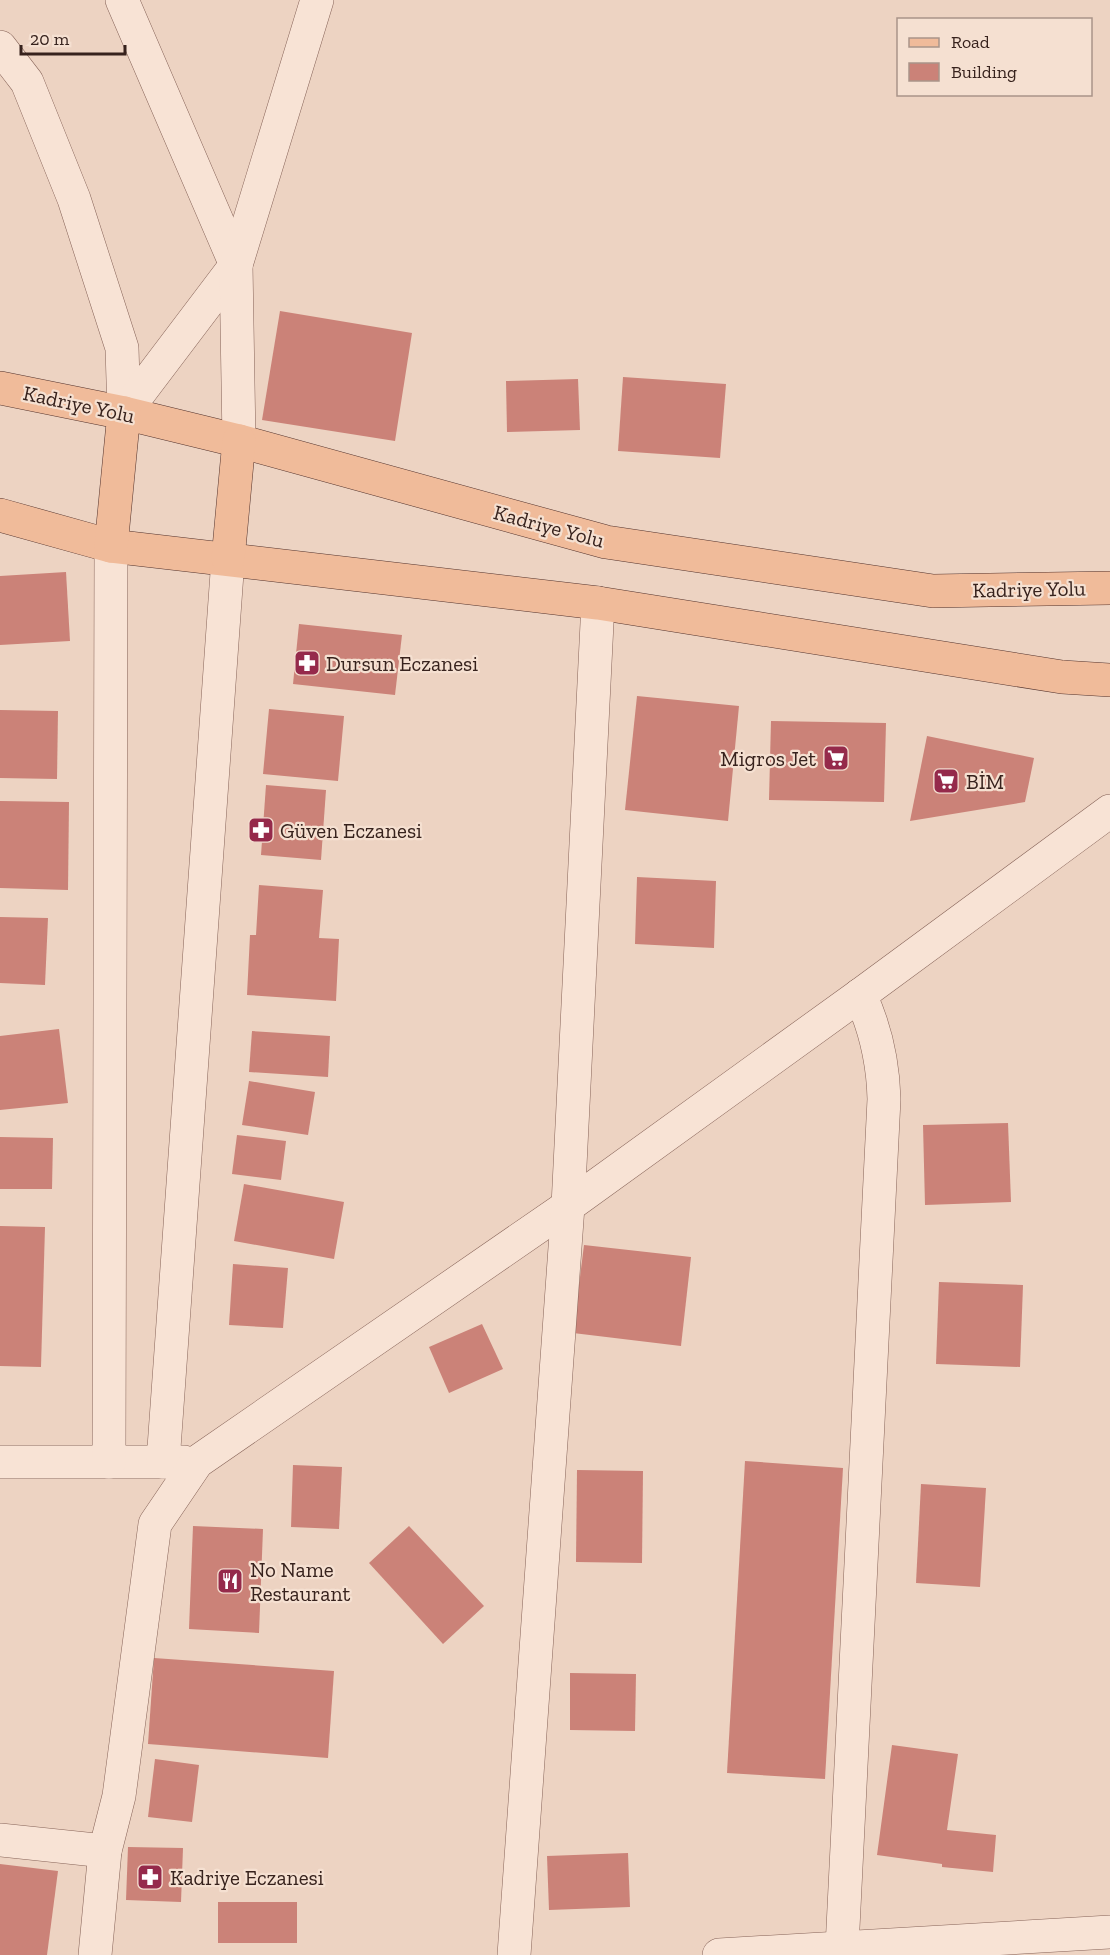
<svg xmlns="http://www.w3.org/2000/svg" width="1110" height="1955" font-family="'Zilla Slab',serif">
  <style>
    .building { fill: #cb8278 }
    .lines { fill: none; stroke-linecap: round; stroke-linejoin: round }
    .minor-casing { stroke: #876459; stroke-width: 34 }
    .major-casing { stroke: #54342e; stroke-width: 34 }
    .minor { stroke: #f8e3d5; stroke-width: 33 }
    .major { stroke: #f0bb9a; stroke-width: 33 }
    .labels { text-anchor: middle; dominant-baseline: central; stroke-width: 4.5; stroke-linejoin: round; paint-order: stroke }
    .street-label { font-size: 21px; fill: #37221d; stroke: #f5e0d1 }
    .poi-label { font-size: 21px; fill: #37221d; stroke: #f5e0d1; text-anchor: start }
  </style>
  <rect width="100%" height="100%" fill="#edd3c2"/>
  <g class="building">
    <path d="M280 311 412 333 395 441 262 420Z"/>
    <path d="M623 377 726 384 720 458 618 451Z"/>
    <path d="M578 379 580 430 507 432 506 381Z"/>
    <path d="M66 572 70 641 0 645V576Z"/>
    <path d="M299 624 402 635 395 695 293 684Z"/>
    <path d="M637 696 739 706 728 821 625 810Z"/>
    <path d="M269 709 344 716 338 781 263 774Z"/>
    <path d="M0 710 58 711 57 779 0 778Z"/>
    <path d="M771 721 886 723 884 802 769 800Z"/>
    <path d="M927 736 1034 758 1025 802 910 821Z"/>
    <path d="M266 785 326 790 321 860 261 855Z"/>
    <path d="M0 801 69 802 68 890 0 888Z"/>
    <path d="M637 877 716 881 714 948 635 944Z"/>
    <path d="M259 885 323 890 319 938 339 939 336 1001 247 995 250 935H256Z"/>
    <path d="M0 917 48 918 45 985 0 983Z"/>
    <path d="M59 1029 68 1103 0 1110V1036Z"/>
    <path d="M252 1031 330 1036 328 1077 249 1072Z"/>
    <path d="M249 1081 315 1092 308 1135 242 1125Z"/>
    <path d="M1008 1123 1011 1202 925 1205 923 1125Z"/>
    <path d="M237 1135 286 1141 281 1180 232 1174Z"/>
    <path d="M0 1137 53 1138 52 1189H0Z"/>
    <path d="M244 1184 344 1202 334 1259 234 1241Z"/>
    <path d="M0 1226 45 1227 41 1367 0 1366Z"/>
    <path d="M584 1245 691 1257 681 1346 573 1333Z"/>
    <path d="M233 1264 288 1268 283 1328 229 1325Z"/>
    <path d="M939 1282 1023 1285 1020 1367 936 1364Z"/>
    <path d="M482 1324 503 1369 449 1393 429 1347Z"/>
    <path d="M745 1461 843 1468 825 1779 727 1773Z"/>
    <path d="M293 1465 342 1467 339 1529 291 1527Z"/>
    <path d="M577 1470 643 1471 642 1563 576 1562Z"/>
    <path d="M921 1484 986 1488 980 1587 916 1583Z"/>
    <path d="M193 1526 263 1529 259 1633 189 1629Z"/>
    <path d="M409 1526 484 1606 443 1644 369 1563Z"/>
    <path d="M154 1658 334 1671 328 1758 148 1744Z"/>
    <path d="M570 1673 636 1674 635 1731 570 1730Z"/>
    <path d="M892 1745 958 1754 947 1830 996 1835 993 1872 942 1867V1864L877 1855Z"/>
    <path d="M155 1759 199 1765 192 1822 148 1817Z"/>
    <path d="M128 1847 183 1848 181 1902 126 1900Z"/>
    <path d="M628 1853 630 1907 549 1910 547 1856Z"/>
    <path d="M0 1864 58 1871 47 1955H0Z"/>
    <rect x="218" y="1902" width="79" height="41"/>
  </g>
  <g class="lines">
    <g class="minor-casing">
      <g id="minor">
        <path d="M122 0 236 265"/>
        <path d="M0 47 27 82 74 199 122 348 124 413"/>
        <path d="M124 413 236 265"/>
        <path d="M239 441 236 265 317 0"/>
        <path d="M0 1462H184"/>
        <path d="M109 1462 111 546"/>
        <path d="M163 1462 228 559"/>
        <path d="M0 1840 105 1851"/>
        <path d="M842 1948 884 1099C883 1061 876 1029 860 995"/>
        <path d="M95 1955 105 1851 119 1796 155 1524 197 1462 568 1206 860 995 1110 811"/>
        <path d="M514 1955 568 1206 598 603"/>
        <path d="M719 1955 1110 1932"/>
      </g>
    </g>
    <g class="major-casing">
      <g id="major">
        <path d="M0 388 124 413 239 441 606 542 933 591 1110 588"/>
        <path d="M0 515 111 546 598 603 1062 677 1110 680"/>
        <path d="M111 546 124 413"/>
        <path d="M228 559 239 441"/>
      </g>
    </g>
    <use href="#minor" class="minor"/>
    <use href="#major" class="major"/>
  </g>
  <defs>
    <g id="pharmacy-square" transform="scale(1.35)"><rect x="-9" y="-9" width="18" height="18" rx="4" fill="#952a4b" stroke="#f5e0d1"/><path d="M-2-6h4v4h4v4h-4v4h-4v-4h-4v-4h4Z" fill="#fff"/></g>
    <g id="supermarket-square" transform="scale(1.35)"><rect x="-9" y="-9" width="18" height="18" rx="4" fill="#952a4b" stroke="#f5e0d1"/><path d="M-6-5.5h2.5l.6 2H6L4.5 2H-2.5L-4.4-4H-6ZM-1.5 3.2a1.3 1.3 0 1 0 .1 0ZM3 3.2a1.3 1.3 0 1 0 .1 0Z" fill="#fff"/></g>
    <g id="restaurant-square" transform="scale(1.35)"><rect x="-9" y="-9" width="18" height="18" rx="4" fill="#952a4b" stroke="#f5e0d1"/><path d="M-5-6h1v4h1v-4h1v4h1v-4h1v5L-1.5 .5V6h-2V.5L-5-1ZM5-6V6H3V1.5H1.5Q1.5-4 5-6Z" fill="#fff"/></g>
  </defs>
  <g fill-rule="evenodd">
    <use href="#pharmacy-square" x="307" y="663"/>
    <use href="#supermarket-square" x="836" y="758"/>
    <use href="#supermarket-square" x="946" y="781"/>
    <use href="#pharmacy-square" x="261" y="830"/>
    <use href="#restaurant-square" x="230" y="1581"/>
    <use href="#pharmacy-square" x="150" y="1877"/>
  </g>
  <g class="labels">
    <g class="street-label">
      <text transform="translate(79 404) rotate(12)">Kadriye Yolu</text>
      <text transform="translate(549 526) rotate(15)">Kadriye Yolu</text>
      <text transform="translate(1029 589) rotate(-1)">Kadriye Yolu</text>
    </g>
    <g class="poi-label">
      <text x="326" y="663">Dursun Eczanesi</text>
      <text x="816" y="758" text-anchor="end">Migros Jet</text>
      <text x="966" y="781">BİM</text>
      <text x="280" y="830">Güven Eczanesi</text>
      <text x="250" y="1569">No Name<tspan x="250" dy="24">Restaurant</tspan></text>
      <text x="170" y="1877">Kadriye Eczanesi</text>
    </g>
  </g>
  <rect x="897" y="18" width="195" height="78" fill="#f5e0d1" stroke="#a99489" stroke-width="1.5"/>
  <rect x="909" y="38" width="30" height="9" fill="#f0bb9a" stroke="#a99489" stroke-width="1.5"/>
  <text x="951" y="48" font-size="18" fill="#37221d">Road</text>
  <rect x="909" y="63" width="30" height="18" fill="#cb8278" stroke="#a99489" stroke-width="1.5"/>
  <text x="951" y="78" font-size="18" fill="#37221d">Building</text>
  <path d="M21 45v9h104v-9" fill="none" stroke="#37221d" stroke-width="3"/>
  <text x="30" y="45" font-size="18" fill="#37221d" stroke="#f5e0d1" stroke-width="4.5" paint-order="stroke">20 m</text>
</svg>
